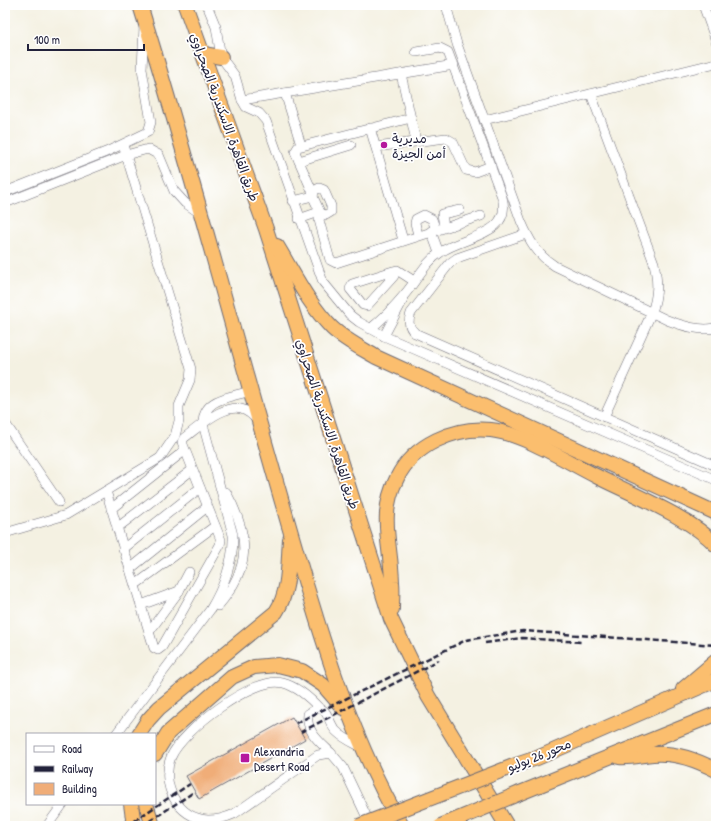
<svg xmlns="http://www.w3.org/2000/svg" width="721" height="831" font-family="'Patrick Hand','Playpen Sans Arabic',sans-serif">
  <style>
    .building { fill: #f0ad78 }
    .lines { fill: none; stroke-linecap: round; stroke-linejoin: round }
    .minor-casing { stroke: #6c6a75; stroke-width: 10 }
    .highway-casing { stroke: #6c6a75; stroke-width: 16 }
    .minor { stroke: #fff; stroke-width: 9 }
    .highway { stroke: #fbbe6e; stroke-width: 14 }
    .rail { stroke: #22223b; stroke-width: 2.5; stroke-dasharray: 6 3; stroke-linecap: butt }
    .highway-bridge-casing { stroke: #6c6a75; stroke-width: 16; stroke-linecap: butt }
    .highway-bridge { stroke: #fbbe6e; stroke-width: 14 }
    .poi-dot { fill: #b5179e; stroke: #fff; stroke-width: 1.5 }
    .labels { text-anchor: middle; dominant-baseline: central; stroke-width: 3.5; stroke-linejoin: round; paint-order: stroke }
    .street-label { font-size: 13px; fill: #22223b; stroke: #fff }
    .poi-label { font-size: 13px; fill: #22223b; stroke: #fff; text-anchor: start }
  </style>
  <rect width="100%" height="100%" fill="#fff"/>
  <filter id="ink" filterUnits="userSpaceOnUse"><feTurbulence type="fractalNoise" baseFrequency=".025" numOctaves="2"/><feDisplacementMap in="SourceGraphic" scale="8" xChannelSelector="R" yChannelSelector="G"/><feConvolveMatrix kernelMatrix="1 2 1 2 8 2 1 2 1" color-interpolation-filters="sRGB"/></filter>
  <filter id="wash" filterUnits="userSpaceOnUse"><feTurbulence type="fractalNoise" baseFrequency=".012" numOctaves="4" result="noise"/><feDisplacementMap in="SourceGraphic" scale="16" xChannelSelector="R" yChannelSelector="G"/><feGaussianBlur stdDeviation="0.9" result="paint"/><feColorMatrix in="noise" values="0 0 0 0 0 0 0 0 0 0 0 0 0 0 0 0 0 1.4 0 .05"/><feComposite in="paint" operator="in"/></filter>
  <g filter="url(#wash)">
    <rect width="100%" height="100%" fill="#f4f1e2"/>
    <g id="blocks">
      <path class="building" d="M292 717 305 739 199 799 186 776Z"/>
    </g>
  </g>
  <g filter="url(#ink)">
    <use href="#blocks" fill-opacity="0" stroke="#6c6a75" stroke-width="1"/>
    <g class="lines">
      <g class="minor-casing">
        <g id="minor">
          <path d="M207 5 216 27 221 57 235 76 242 100 246 107 259 113 266 121 323 282 350 315 359 322 384 336 716 480"/>
          <path d="M446 5 457 44 521 221C529 240 537 255 555 266L667 320C683 326 699 331 716 328"/>
          <path d="M703 5 716 41"/>
          <path d="M401 74 416 141"/>
          <path d="M285 93 301 145"/>
          <path d="M591 94 654 263C658 282 658 294 652 312L604 417"/>
          <path d="M242 100 454 65"/>
          <path d="M484 120 716 63"/>
          <path d="M370 128 403 240"/>
          <path d="M376 147 446 138 453 142 466 170 475 172 491 166"/>
          <path d="M299 161 351 145"/>
          <path d="M319 188 324 190 331 206V212L326 215 321 214 313 197 314 191Z"/>
          <path d="M5 192 106 152 148 132 151 122 142 69 144 26"/>
          <path d="M313 193 295 152 298 147 411 118"/>
          <path d="M293 201 313 196"/>
          <path d="M5 203 126 155 148 149 159 155 174 191 185 203 201 214"/>
          <path d="M321 214 319 220 330 260 336 263 481 216"/>
          <path d="M299 219 319 212"/>
          <path d="M444 227 442 214 460 210"/>
          <path d="M431 231 439 253"/>
          <path d="M526 234 457 258 450 263 411 313C408 321 408 327 415 333L716 466"/>
          <path d="M418 235 415 223 416 219 424 215 432 219 436 230"/>
          <path d="M393 271 394 276 367 306 363 305 350 289 352 284 393 271 397 270 414 281"/>
          <path d="M370 329C383 319 395 306 405 294 417 280 425 262 441 252 463 236 513 236 502 197L448 52 440 48 416 52"/>
          <path d="M384 336 403 300"/>
          <path d="M5 423 59 502"/>
          <path d="M106 491 154 648 158 650 162 647 220 545 221 540 182 442 184 438C198 428 227 399 246 411 251 413 255 418 258 421"/>
          <path d="M111 509 184 451"/>
          <path d="M117 528 192 470"/>
          <path d="M5 533 66 515 160 458 175 436 179 421V406L190 380 191 369 123 145"/>
          <path d="M123 549 200 488"/>
          <path d="M130 569 207 507"/>
          <path d="M135 585 215 526"/>
          <path d="M141 605 179 591"/>
          <path d="M218 606C252 567 250 536 226 492"/>
          <path d="M149 632 179 591 189 572"/>
          <path d="M320 709C310 698 298 687 283 683 254 675 182 731 171 757 160 784 177 818 208 820 218 820 225 818 234 814L318 755 331 753 343 767 371 826"/>
          <path d="M116 734 210 610C223 589 234 560 233 535L203 424C203 398 229 398 250 391"/>
          <path d="M331 753C321 743 305 731 308 714 329 699 326 721 336 731 344 739 354 743 363 748"/>
          <path d="M47 826 63 804"/>
        </g>
      </g>
      <g class="highway-casing">
        <g id="highway">
          <path d="M140 5C191 169 234 336 282 502 314 612 344 726 402 826"/>
          <path d="M185 5 266 229 391 619 428 696 507 826"/>
          <path d="M203 54 221 57"/>
          <path d="M277 246C294 274 309 305 332 328 345 340 361 348 376 357L716 513"/>
          <path d="M392 609C392 600 393 591 392 582 391 544 378 514 397 478 413 445 455 426 491 430 524 434 566 461 596 476 631 494 690 517 716 545"/>
          <path d="M683 689 716 661"/>
          <path d="M139 734 148 720 159 708 276 612C290 591 288 563 290 539"/>
          <path d="M155 754 168 733 232 677 254 667 278 665 302 671 323 685 343 708"/>
          <path d="M619 757C631 758 641 755 653 754 674 752 697 760 716 770"/>
          <path d="M516 765 537 758 716 680"/>
          <path d="M520 793 716 714"/>
          <path d="M131 804 134 826"/>
          <path d="M146 804 153 826"/>
        </g>
      </g>
      <use href="#minor" class="minor"/>
      <use href="#highway" class="highway"/>
      <g class="rail">
        <path d="M485 643 522 638 581 642"/>
        <path d="M296 723 466 640 523 631 716 645"/>
        <path d="M301 732 439 660"/>
        <path d="M126 826 190 784"/>
        <path d="M142 826 194 792"/>
      </g>
      <g class="highway-bridge-casing">
        <g id="highway-bridge">
          <path d="M359 826 516 765"/>
          <path d="M441 826 520 793"/>
        </g>
      </g>
      <use href="#highway-bridge" class="highway-bridge"/>
    </g>
  </g>
  <g class="poi-dot">
    <circle cx="384" cy="145" r="4"/>
    <rect x="240" y="753" width="10" height="10" rx="2"/>
  </g>
  <g class="labels">
    <g class="street-label">
      <text transform="translate(225 117) rotate(70)">طريق القاهرة, الاسكندرية الصحراوي</text>
      <text transform="translate(328 424) rotate(72)">طريق القاهرة, الاسكندرية الصحراوي</text>
      <text transform="translate(539 755) rotate(-22)">محور 26 يوليو</text>
    </g>
    <g class="poi-label">
      <text x="392" y="138">مديرية<tspan x="392" dy="15">أمن الجيزة</tspan></text>
      <text x="254" y="751">Alexandria<tspan x="254" dy="15">Desert Road</tspan></text>
    </g>
  </g>
  <rect width="721" height="831" fill="none" stroke="#fff" stroke-width="20"/>
  <rect x="26" y="733" width="130" height="72" fill="#ffffff" stroke="#a7a7b1"/>
  <rect x="34" y="746" width="20" height="6" fill="#ffffff" stroke="#a7a7b1"/>
  <text x="62" y="753" font-size="12" fill="#22223b">Road</text>
  <rect x="34" y="766" width="20" height="6" fill="#22223b" stroke="#a7a7b1"/>
  <text x="62" y="773" font-size="12" fill="#22223b">Railway</text>
  <rect x="34" y="783" width="20" height="12" fill="#f0ad78" stroke="#a7a7b1"/>
  <text x="62" y="793" font-size="12" fill="#22223b">Building</text>
  <path d="M28 44v6h116v-6" fill="none" stroke="#22223b" stroke-width="2"/>
  <text x="34" y="44" font-size="12" fill="#22223b" stroke="#ffffff" stroke-width="3" paint-order="stroke">100 m</text>
</svg>
